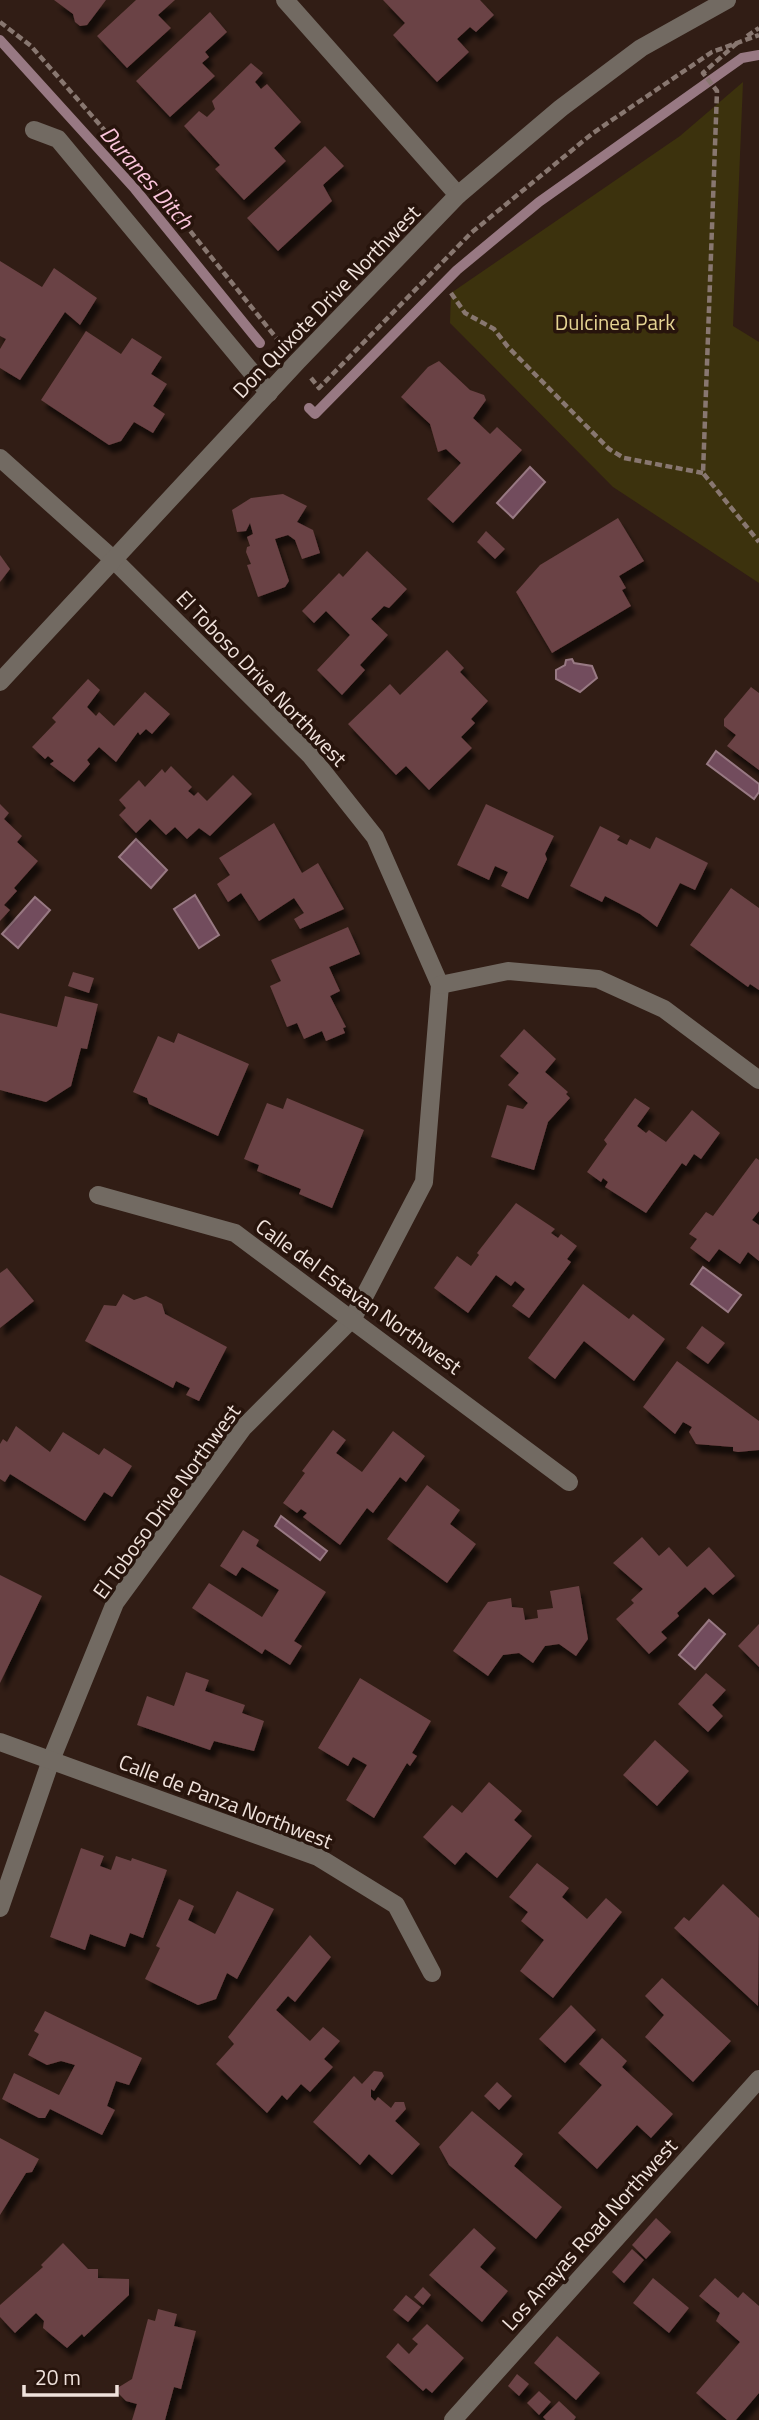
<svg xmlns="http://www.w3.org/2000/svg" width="759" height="2420" font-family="'Titillium Web',sans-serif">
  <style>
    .green { fill: #3c320d }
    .water { fill: #724c5d; stroke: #987983; stroke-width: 2 }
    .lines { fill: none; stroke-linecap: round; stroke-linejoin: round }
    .stream { stroke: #987983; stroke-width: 10 }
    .building { fill: #6a4244; filter: url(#shadow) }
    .path { stroke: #887770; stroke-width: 4.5; stroke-dasharray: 7 3.5; stroke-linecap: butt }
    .minor { stroke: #726a62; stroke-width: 18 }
    .labels { text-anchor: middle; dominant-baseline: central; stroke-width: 7; stroke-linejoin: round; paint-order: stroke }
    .street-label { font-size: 21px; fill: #f0e2dc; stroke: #27140c }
    .park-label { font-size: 21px; fill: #e5d493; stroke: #27140c }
    .water-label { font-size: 23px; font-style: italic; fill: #fbc5dc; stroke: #27140c }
  </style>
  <defs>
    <filter id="shadow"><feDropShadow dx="4.5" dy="8" stdDeviation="2" flood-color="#0009"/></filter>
  </defs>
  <rect width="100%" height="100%" fill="#311d15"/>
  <path class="green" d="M743 82 733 326 759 342V583L613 487 450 323 451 293 680 136Z"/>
  <g class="water">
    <path d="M530 467 545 482 513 518 497 503Z"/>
    <path d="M572 659 574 663 592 666 597 678 580 692 556 679V670L565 665 566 660Z"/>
    <path d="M716 751 759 784V792L754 799 707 764Z"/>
    <path d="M136 839 167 870 151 888 119 857Z"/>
    <path d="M195 895 219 935 199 948 174 909Z"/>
    <path d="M35 897 50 910 18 948 2 934Z"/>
    <path d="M703 1267 741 1295 728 1312 691 1284Z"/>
    <path d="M281 1516 327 1551 320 1560 275 1526Z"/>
    <path d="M709 1620 725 1634 695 1669 679 1655Z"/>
  </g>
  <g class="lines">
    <g class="stream">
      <path d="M0 40 135 189 260 343"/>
      <path d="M309 408 315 414 457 270 539 202 742 58 759 55"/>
    </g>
  </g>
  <g class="building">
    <path d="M54 0H106L87 25 80 26 75 22 73 14Z"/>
    <path d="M136 0H175L158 15 171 28 127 68 97 36Z"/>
    <path d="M383 0H480L494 15 476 32 470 27 457 39 469 52 437 82 393 35 405 23Z"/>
    <path d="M210 12 227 32 205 52 209 57 202 63 215 76 170 117 136 81Z"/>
    <path d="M251 63 263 73 255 82 261 89 267 84 301 122 274 148 286 161 244 200 215 169 220 165 184 126 199 111 207 117 215 109 212 101Z"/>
    <path d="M325 146 344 166 323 185 332 201 278 251 247 218Z"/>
    <path d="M0 261 42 287 54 268 97 298 80 325 65 312 20 380 0 368V349L6 339 0 336Z"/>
    <path d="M86 331 121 354 132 338 162 357 151 374 167 384 153 406 165 414 153 433 134 422 121 441 109 445 41 400Z"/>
    <path d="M439 361 470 390 484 395 486 400 473 418 490 434 497 427 522 450 453 523 427 499 461 463 446 449 438 452 430 424 401 397 428 367Z"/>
    <path d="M283 494 307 506 297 522 313 530 320 553 302 559 295 540 288 535 275 539 289 581 285 587 258 597 247 565 251 564 246 552 247 547 250 546 247 537 253 534 250 523 246 531 237 532 232 510 251 498Z"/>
    <path d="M618 518 644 561 619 576 626 588 622 590 631 606 552 653 516 592 540 565Z"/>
    <path d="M486 531 505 549 495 559 477 542Z"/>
    <path d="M367 551 407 589 389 608 384 606 371 619 388 635 360 665 365 670 342 695 317 670 350 635 326 611 314 623 302 611 339 573 343 577Z"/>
    <path d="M0 555 10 569 0 582Z"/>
    <path d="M447 650 464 668 460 672 488 701 471 719 475 723 461 737 472 748 429 790 406 766 396 775 348 724 390 684 400 695Z"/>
    <path d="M88 679 100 690 87 707 96 716 99 712 114 726 145 692 170 714 152 734 146 729 140 735 138 732 116 762 99 747 87 760 90 764 74 782 50 764 54 761 48 756 45 759 32 747 56 722 52 718Z"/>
    <path d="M751 687 759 693V770L727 746 736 735 724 726V719Z"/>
    <path d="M171 766 192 787 188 791 194 796 198 792 207 801 233 775 252 794 210 836 199 828 187 839 175 827 166 835 150 819 136 833 119 815 126 808 119 800 139 780 145 787 162 769 165 773Z"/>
    <path d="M0 804 9 813 4 819 22 836 17 842 38 861 14 888 17 891 4 905 10 910 0 921Z"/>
    <path d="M486 804 554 836 545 854 547 859 528 899 501 886 508 872 495 866 489 880 457 865Z"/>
    <path d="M274 823 302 873 318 863 344 909 300 929 294 919 304 913 294 898 259 921 241 893 228 902 217 884 230 875 219 858Z"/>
    <path d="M600 826 620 836 617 840 627 845 630 839 650 849 656 837 708 863 695 890 680 883 657 927 640 914 605 896 602 902 570 886Z"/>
    <path d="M731 888 759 908V990L750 984 748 987 690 945Z"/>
    <path d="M348 927 360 954 329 967 340 991 330 996 346 1027 343 1028 345 1033 326 1041 322 1031 304 1039 297 1023 287 1027 270 986 281 981 271 960Z"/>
    <path d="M73 972 94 978 89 993 68 986Z"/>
    <path d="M65 996 98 1004 87 1049 81 1048 71 1086 46 1102 0 1090V1013L57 1027Z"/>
    <path d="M524 1029 556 1059 545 1072 568 1092 566 1094 570 1098 548 1122 534 1170 491 1157 507 1105 523 1109 528 1103 508 1085 519 1073 500 1056Z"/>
    <path d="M178 1033 249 1064 218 1136 149 1104 147 1098 133 1092 158 1036 174 1043Z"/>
    <path d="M287 1098 364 1130 332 1208 299 1194 301 1189 257 1171 259 1165 244 1159 267 1103 283 1109Z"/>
    <path d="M635 1098 650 1108 637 1126 646 1133 649 1130 666 1142 692 1110 720 1133 701 1159 694 1154 686 1166 682 1163 646 1213 605 1187 608 1182 603 1178 601 1182 587 1172 607 1144 604 1140Z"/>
    <path d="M756 1158 759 1160V1211L752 1220 759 1225V1261L748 1252 740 1264 719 1249 709 1262 690 1248 697 1239 689 1234 706 1212 713 1216Z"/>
    <path d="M516 1203 555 1229 551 1233 558 1238 561 1234 577 1246 567 1259 571 1262 529 1318 512 1306 525 1289 515 1281 511 1286 496 1275 468 1313 434 1288 457 1256 471 1266 479 1255 477 1253Z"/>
    <path d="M7 1268 34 1301 0 1328V1273Z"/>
    <path d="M583 1284 629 1319 633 1314 665 1339 634 1381 584 1341 555 1379 528 1358Z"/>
    <path d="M123 1294 134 1300 146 1296 162 1304 165 1314 227 1347 199 1401 186 1395 190 1388 176 1381 173 1388 85 1341 104 1305 116 1306Z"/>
    <path d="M702 1326 725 1343 708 1364 686 1348Z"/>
    <path d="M677 1361 759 1421V1450L738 1452 733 1451V1447L696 1444 689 1432 692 1427 683 1422 675 1434 643 1407Z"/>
    <path d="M16 1426 50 1452 63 1432 99 1455 104 1448 132 1466 112 1497 104 1492 85 1521 10 1474 5 1482 0 1479V1444L3 1439 7 1442Z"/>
    <path d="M333 1430 346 1440 336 1453 362 1472 393 1431 425 1456 406 1482 400 1477 373 1513 367 1508 340 1545 303 1517 307 1513 301 1509 297 1513 283 1503 305 1473 302 1471Z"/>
    <path d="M427 1485 460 1510 450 1524 476 1544 447 1583 387 1539Z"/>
    <path d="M243 1530 259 1540 256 1546 326 1592 294 1641 302 1646 290 1665 265 1649 262 1654 192 1608 209 1583 262 1617 279 1590 242 1567 236 1576 220 1566Z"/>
    <path d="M642 1537 659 1556 669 1547 687 1567 709 1547 735 1576 713 1595 705 1587 677 1613 679 1616 661 1632 667 1638 649 1654 616 1619 634 1603 631 1600 643 1589 613 1563Z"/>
    <path d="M0 1575 42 1596 0 1683Z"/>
    <path d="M579 1586 588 1639 576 1656 559 1644 545 1646 533 1663 519 1653 503 1655 488 1676 453 1651 488 1602 511 1598 512 1607 523 1608 525 1620 538 1618 537 1610 553 1608 550 1591Z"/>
    <path d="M759 1624V1667L738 1646Z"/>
    <path d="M186 1672 209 1680 205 1691 245 1705 242 1713 264 1721 254 1751 214 1741 210 1750 137 1725 147 1696 174 1706Z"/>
    <path d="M706 1673 726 1690 712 1705 723 1716 708 1732 678 1704Z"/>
    <path d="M360 1678 431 1721 412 1753 417 1756 410 1766 407 1763 374 1818 346 1800 367 1765 353 1757 348 1766 318 1748Z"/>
    <path d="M655 1740 689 1771 657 1806 623 1775Z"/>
    <path d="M489 1782 522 1811 514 1820 532 1836 497 1878 466 1852 455 1865 423 1837 452 1805 462 1813Z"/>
    <path d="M81 1848 104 1856 100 1866 111 1870 116 1856 131 1861 132 1858 167 1870 143 1938 130 1933 125 1947 90 1934 85 1950 50 1937Z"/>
    <path d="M537 1863 569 1888 562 1897 587 1919 606 1898 622 1912 553 1998 520 1971 544 1940 521 1921 528 1912 509 1897Z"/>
    <path d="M723 1884 759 1918 758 2006 674 1928 684 1917 689 1921Z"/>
    <path d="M237 1891 274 1909 237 1979 227 1973 216 1999 198 2005 145 1979 160 1948 156 1946 179 1899 194 1906 188 1920 215 1934Z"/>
    <path d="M310 1935 331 1957 295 2002 288 1996 276 2010 310 2041 323 2027 340 2041 324 2059 333 2067 310 2092 301 2084 287 2100 282 2095 267 2113 216 2064 234 2044 228 2037Z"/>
    <path d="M662 1978 731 2041 693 2082 645 2037 664 2015 645 1996Z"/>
    <path d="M571 2005 596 2030 565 2063 539 2039Z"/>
    <path d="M45 2011 142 2058 129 2085 116 2081 107 2106 115 2110 102 2135 50 2109 45 2118H39L2 2099 14 2073 59 2095 75 2065 61 2061 47 2065 28 2055 39 2034 34 2031Z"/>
    <path d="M602 2038 627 2061 622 2067 673 2114 651 2138 637 2125 597 2169 558 2133 602 2085 579 2064Z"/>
    <path d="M374 2071 382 2072 384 2076 374 2091 371 2089V2097L375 2101 378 2097 391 2108 395 2102H404L406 2109 395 2121 420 2144 392 2175 369 2154 360 2165 313 2122 354 2076 362 2084Z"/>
    <path d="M497 2082 512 2096 499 2110 484 2096Z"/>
    <path d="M472 2111 523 2154 514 2166 562 2207 536 2239 449 2165 439 2147Z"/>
    <path d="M0 2138 39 2159 32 2172 26 2173 0 2215Z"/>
    <path d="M656 2218 671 2232 646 2259 632 2245Z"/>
    <path d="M474 2228 496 2248 480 2267 508 2291 482 2322 429 2275Z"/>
    <path d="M63 2243 88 2269H98V2278L129 2279V2295L84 2337 82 2334 67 2348 43 2328 44 2321 36 2313 15 2333 0 2317V2305L43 2267 41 2265Z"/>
    <path d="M632 2249 644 2260 624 2283 612 2272Z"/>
    <path d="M653 2278 689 2308 669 2333 633 2303Z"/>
    <path d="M715 2278 738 2298 743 2292 759 2306V2393L736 2420H727L696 2393 740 2342 716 2321 720 2313 699 2296Z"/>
    <path d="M423 2287 431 2295 423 2305 414 2297Z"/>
    <path d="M406 2295 421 2307 408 2322 393 2310Z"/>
    <path d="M158 2309 177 2314 174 2326 196 2331 181 2389 174 2387 165 2420H132L137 2404 126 2401 119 2394V2387L132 2379 148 2319 155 2321Z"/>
    <path d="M427 2324 464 2358 432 2393 426 2388 423 2391 386 2357 398 2343 409 2354 418 2344 412 2339Z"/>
    <path d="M557 2336 600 2373 576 2400 534 2363Z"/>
    <path d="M517 2374 529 2384 519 2396 508 2386Z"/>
    <path d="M539 2391 551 2402 539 2415 527 2403Z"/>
    <path d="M559 2401 576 2417 574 2420H546L543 2417Z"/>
  </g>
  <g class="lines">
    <g class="path">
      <path d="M0 22 31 46 162 196 282 345"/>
      <path d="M747 36 759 28"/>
      <path d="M737 43 703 73 717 91 703 473 759 542"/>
      <path d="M451 293 465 313 494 329 508 347 609 449 624 458 703 473"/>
      <path d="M311 378 319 388 471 233 593 133 712 52 759 35"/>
    </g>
    <g class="minor">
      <path d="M285 0 458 195"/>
      <path d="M34 130 58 139 269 393"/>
      <path d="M0 458 114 560 310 755 375 837 440 985 424 1182 353 1318 243 1428 115 1603 51 1760 0 1908"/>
      <path d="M0 682 297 362 458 195 561 108 641 48 727 0"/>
      <path d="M440 985 508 971 598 979 664 1009 759 1080"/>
      <path d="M98 1195 235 1233 569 1482"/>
      <path d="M0 1742 318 1857 396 1905 432 1973"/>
      <path d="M453 2420 759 2079"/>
    </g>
  </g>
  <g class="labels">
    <g class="street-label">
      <text transform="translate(326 301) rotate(-46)">Don Quixote Drive Northwest</text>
      <text transform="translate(262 678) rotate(46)">El Toboso Drive Northwest</text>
      <text transform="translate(359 1296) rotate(36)">Calle del Estavan Northwest</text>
      <text transform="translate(166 1501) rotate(-54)">El Toboso Drive Northwest</text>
      <text transform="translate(226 1801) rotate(21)">Calle de Panza Northwest</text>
      <text transform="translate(589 2234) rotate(-48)">Los Anayas Road Northwest</text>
    </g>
    <g class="park-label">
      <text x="615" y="322">Dulcinea Park</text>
    </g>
    <g class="water-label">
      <text transform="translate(147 177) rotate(49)">Duranes Ditch</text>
    </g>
  </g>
  <path d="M24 2385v10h93v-10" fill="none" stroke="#f0e2dc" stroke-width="3.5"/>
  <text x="35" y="2385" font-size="21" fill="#f0e2dc" stroke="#27140c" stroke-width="5" paint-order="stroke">20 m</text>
</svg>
